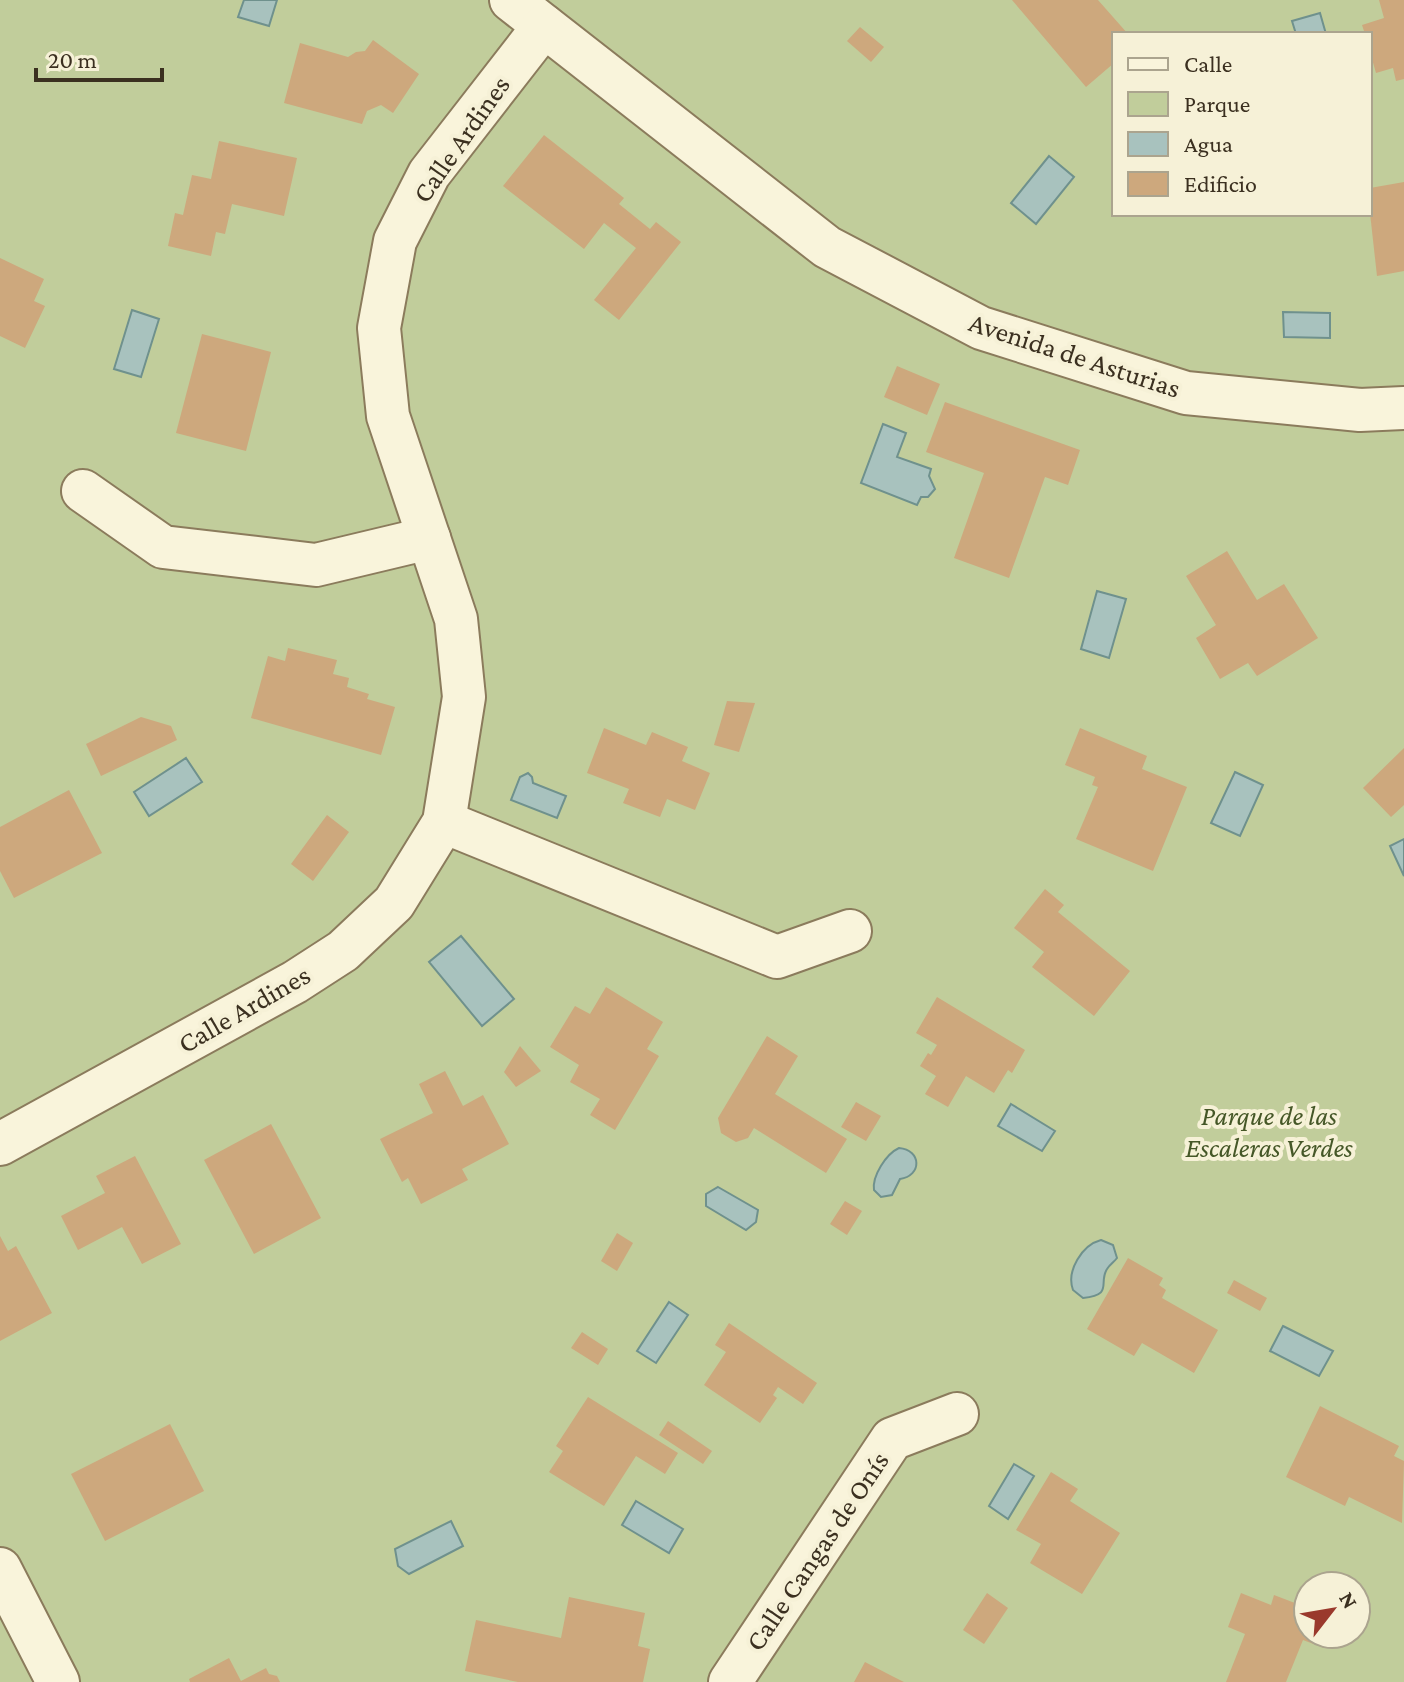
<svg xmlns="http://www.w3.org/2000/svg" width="1404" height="1682" font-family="'Crimson Pro',serif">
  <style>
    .green { fill: #c1cd9b; fill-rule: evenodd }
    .water { fill: #a8c2be; stroke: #6f918d; stroke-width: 2 }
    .building { fill: #cda87d }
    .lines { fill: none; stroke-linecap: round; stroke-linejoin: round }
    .minor-casing { stroke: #8b7b5c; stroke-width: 46 }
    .minor { stroke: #f9f4db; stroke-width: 42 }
    .labels { text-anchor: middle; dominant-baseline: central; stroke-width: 8; stroke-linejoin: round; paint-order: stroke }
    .street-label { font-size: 28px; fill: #3b3020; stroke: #f6f1d7 }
    .park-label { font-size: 28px; font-style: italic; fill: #455727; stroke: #f6f1d7 }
  </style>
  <rect width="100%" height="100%" fill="#efe8c7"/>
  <path class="green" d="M0 0H1404V1682H0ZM1114 34H1370V214H1114ZM1308 1586H1356V1634H1308Z"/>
  <g class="water">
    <path d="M244 0H277L269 26 238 17Z"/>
    <path d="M1320 13 1326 34H1296L1292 21Z"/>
    <path d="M1049 156 1074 177 1036 224 1011 203Z"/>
    <path d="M132 310 159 319 141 377 114 369Z"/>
    <path d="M1283 312 1330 313V338L1284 337Z"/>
    <path d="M883 424 906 433 897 457 931 469 929 476 935 489 928 497H921L917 505 861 483Z"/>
    <path d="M1097 591 1126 599 1109 658 1081 649Z"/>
    <path d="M186 758 202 782 149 816 134 792Z"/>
    <path d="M1235 772 1263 785 1240 836 1211 823Z"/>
    <path d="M528 773 532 777 533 783 566 796 557 818 511 800 520 777Z"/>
    <path d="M1404 839V876L1390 846Z"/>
    <path d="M461 936 514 999 482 1026 429 962Z"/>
    <path d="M1011 1104 1055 1131 1042 1151 998 1126Z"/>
    <path d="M899 1148C922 1150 922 1176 900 1179L892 1195 881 1197 874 1190C872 1176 886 1154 899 1148Z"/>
    <path d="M718 1187 758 1210 756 1222 746 1230 706 1206V1194Z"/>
    <path d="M1101 1240 1113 1245 1117 1258C1114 1262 1110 1264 1107 1269 1098 1283 1114 1295 1083 1298L1073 1290C1066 1271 1082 1245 1101 1240Z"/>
    <path d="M669 1302 688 1315 656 1363 637 1351Z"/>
    <path d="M1283 1326 1333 1351 1319 1376 1270 1351Z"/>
    <path d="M1014 1464 1034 1476 1008 1519 989 1506Z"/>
    <path d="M636 1501 683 1529 669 1553 622 1525Z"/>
    <path d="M451 1521 463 1546 409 1574 398 1566 395 1549Z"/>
  </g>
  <g class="building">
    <path d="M1012 0H1098L1128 34H1114V63L1086 87Z"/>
    <path d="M1379 0H1404V79L1396 81 1393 68 1376 73 1370 52V34H1365L1362 25 1384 18Z"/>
    <path d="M860 27 884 47 871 62 847 41Z"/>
    <path d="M373 40 419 74 393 113 381 105 367 111 362 124 284 103 300 43 348 57 356 52 365 51Z"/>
    <path d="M544 135 624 198 619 204 650 229 656 222 681 242 619 320 594 300 636 248 604 223 584 249 503 186Z"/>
    <path d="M219 141 297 158 284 216 232 204 225 234 216 232 211 256 168 246 175 213 183 215 192 175 211 179Z"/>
    <path d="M1404 182V271L1377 276 1370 213V188Z"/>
    <path d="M0 258 44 279 34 301 45 306 25 348 0 336Z"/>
    <path d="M202 334 271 352 246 451 176 433Z"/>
    <path d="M897 366 940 384 927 415 884 397Z"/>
    <path d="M945 402 1080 450 1068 485 1045 477 1009 578 954 558 984 473 926 452Z"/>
    <path d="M1227 551 1257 600 1284 584 1318 638 1257 676 1248 663 1220 679 1196 638 1216 625 1186 576Z"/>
    <path d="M288 648 337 660 333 674 349 678 347 687 369 694 367 699 395 707 381 755 251 718 268 656 285 661Z"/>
    <path d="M727 701 755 703 739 752 714 745Z"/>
    <path d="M141 717 171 726 177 740 101 776 86 744Z"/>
    <path d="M604 728 646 745 652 732 688 747 682 761 710 773 695 810 667 799 660 817 623 803 629 789 587 773Z"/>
    <path d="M1080 728 1147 756 1142 769 1187 787 1153 871 1076 839 1098 787 1092 785 1095 777 1065 765Z"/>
    <path d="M1404 748V805L1391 817 1363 788Z"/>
    <path d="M69 790 102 853 14 898 0 871V827Z"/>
    <path d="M327 815 349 832 313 881 291 864Z"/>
    <path d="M1045 889 1064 905 1058 912 1130 971 1094 1016 1032 967 1044 952 1014 928Z"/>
    <path d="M606 987 663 1022 647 1049 659 1056 615 1130 590 1115 600 1099 570 1082 579 1065 550 1047 575 1006 590 1014Z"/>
    <path d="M937 997 1025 1050 1012 1073 1008 1070 994 1093 966 1076 948 1107 925 1094 936 1076 920 1066 928 1053 931 1055 937 1045 916 1033Z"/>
    <path d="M767 1036 798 1056 775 1094 847 1139 826 1173 754 1128 748 1138 736 1142 721 1133 718 1118Z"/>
    <path d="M520 1046 541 1071 516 1087 504 1072Z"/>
    <path d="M445 1071 463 1106 483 1095 509 1144 462 1169 468 1180 421 1204 408 1178 402 1182 380 1139 433 1113 419 1084Z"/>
    <path d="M856 1102 881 1116 866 1141 841 1127Z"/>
    <path d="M271 1124 321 1218 254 1254 204 1160Z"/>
    <path d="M135 1156 181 1244 142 1264 122 1227 78 1250 61 1216 105 1193 96 1176Z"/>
    <path d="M845 1201 862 1211 847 1235 830 1224Z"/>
    <path d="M617 1233 633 1243 617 1271 601 1261Z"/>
    <path d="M0 1236 8 1251 16 1246 52 1313 0 1341Z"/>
    <path d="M1128 1258 1163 1278 1159 1285 1166 1290 1162 1298 1218 1330 1194 1373 1142 1343 1134 1356 1087 1329Z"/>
    <path d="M1234 1280 1267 1298 1260 1311 1227 1293Z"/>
    <path d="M729 1323 817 1383 803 1404 778 1387 773 1395 777 1398 760 1423 704 1385 726 1352 715 1345Z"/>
    <path d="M582 1332 608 1349 598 1365 571 1348Z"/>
    <path d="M588 1397 678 1453 665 1474 636 1456 604 1506 549 1472 563 1451 556 1446Z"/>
    <path d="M1320 1406 1399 1446 1394 1456 1404 1461 1402 1523 1349 1497 1345 1506 1286 1477Z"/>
    <path d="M668 1421 712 1451 703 1464 659 1435Z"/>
    <path d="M170 1424 204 1491 105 1541 71 1474Z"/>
    <path d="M1051 1472 1078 1489 1070 1501 1120 1533 1082 1594 1030 1563 1041 1544 1016 1530Z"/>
    <path d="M987 1593 1008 1608 984 1644 963 1630Z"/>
    <path d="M1241 1593 1271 1605 1274 1595 1308 1608V1634H1330L1324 1648 1303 1640 1286 1682H1226L1245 1634 1228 1627Z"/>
    <path d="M569 1597 645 1613 638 1646 650 1649 643 1682H518L465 1671 476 1620 561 1638Z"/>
    <path d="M229 1658 241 1681 266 1668 269 1674 277 1676 280 1682H190L189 1679Z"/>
    <path d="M865 1662 890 1675 904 1682H854Z"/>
  </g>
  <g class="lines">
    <g class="minor-casing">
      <g id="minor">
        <path d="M511 0 827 247 981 328 1186 393 1360 410 1404 408"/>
        <path d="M83 491 163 547 316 565 429 538"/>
        <path d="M444 822 777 957 850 931"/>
        <path d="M0 1144 295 982 343 951 394 903 444 822 464 697 456 619 388 416 379 328 395 241 429 174 544 26"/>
        <path d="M0 1569 58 1682"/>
        <path d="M730 1682 892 1439 957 1414"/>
      </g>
    </g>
    <use href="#minor" class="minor"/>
  </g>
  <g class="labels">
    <g class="street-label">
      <text transform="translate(461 139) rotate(-55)">Calle Ardines</text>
      <text transform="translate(1075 355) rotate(18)">Avenida de Asturias</text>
      <text transform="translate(244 1009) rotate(-30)">Calle Ardines</text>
      <text transform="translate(817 1551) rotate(-56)">Calle Cangas de Onís</text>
    </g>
    <g class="park-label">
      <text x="1269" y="1115">Parque de las<tspan x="1269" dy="32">Escaleras Verdes</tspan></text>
    </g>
  </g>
  <rect x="1112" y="32" width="260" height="184" fill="#f6f1d7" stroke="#aba48e" stroke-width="2"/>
  <rect x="1128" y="58" width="40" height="12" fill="#f9f4db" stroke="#aba48e" stroke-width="2"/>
  <text x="1184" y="72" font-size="24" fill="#3b3020">Calle</text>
  <rect x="1128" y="92" width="40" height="24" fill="#c1cd9b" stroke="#aba48e" stroke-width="2"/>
  <text x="1184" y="112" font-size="24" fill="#3b3020">Parque</text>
  <rect x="1128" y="132" width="40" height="24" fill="#a8c2be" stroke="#aba48e" stroke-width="2"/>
  <text x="1184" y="152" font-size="24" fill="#3b3020">Agua</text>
  <rect x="1128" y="172" width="40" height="24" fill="#cda87d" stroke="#aba48e" stroke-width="2"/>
  <text x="1184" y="192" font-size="24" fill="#3b3020">Edificio</text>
  <g transform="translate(1332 1610) rotate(59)"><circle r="38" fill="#f6f1d7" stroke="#aba48e" stroke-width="2"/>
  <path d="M0-6L14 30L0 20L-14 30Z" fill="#9a392c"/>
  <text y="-12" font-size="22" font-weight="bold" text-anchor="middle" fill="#3b3020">N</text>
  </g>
  <path d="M36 68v12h126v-12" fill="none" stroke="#3b3020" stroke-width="4"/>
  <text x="48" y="68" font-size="24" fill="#3b3020" stroke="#f6f1d7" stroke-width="6" paint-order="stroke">20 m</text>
</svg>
